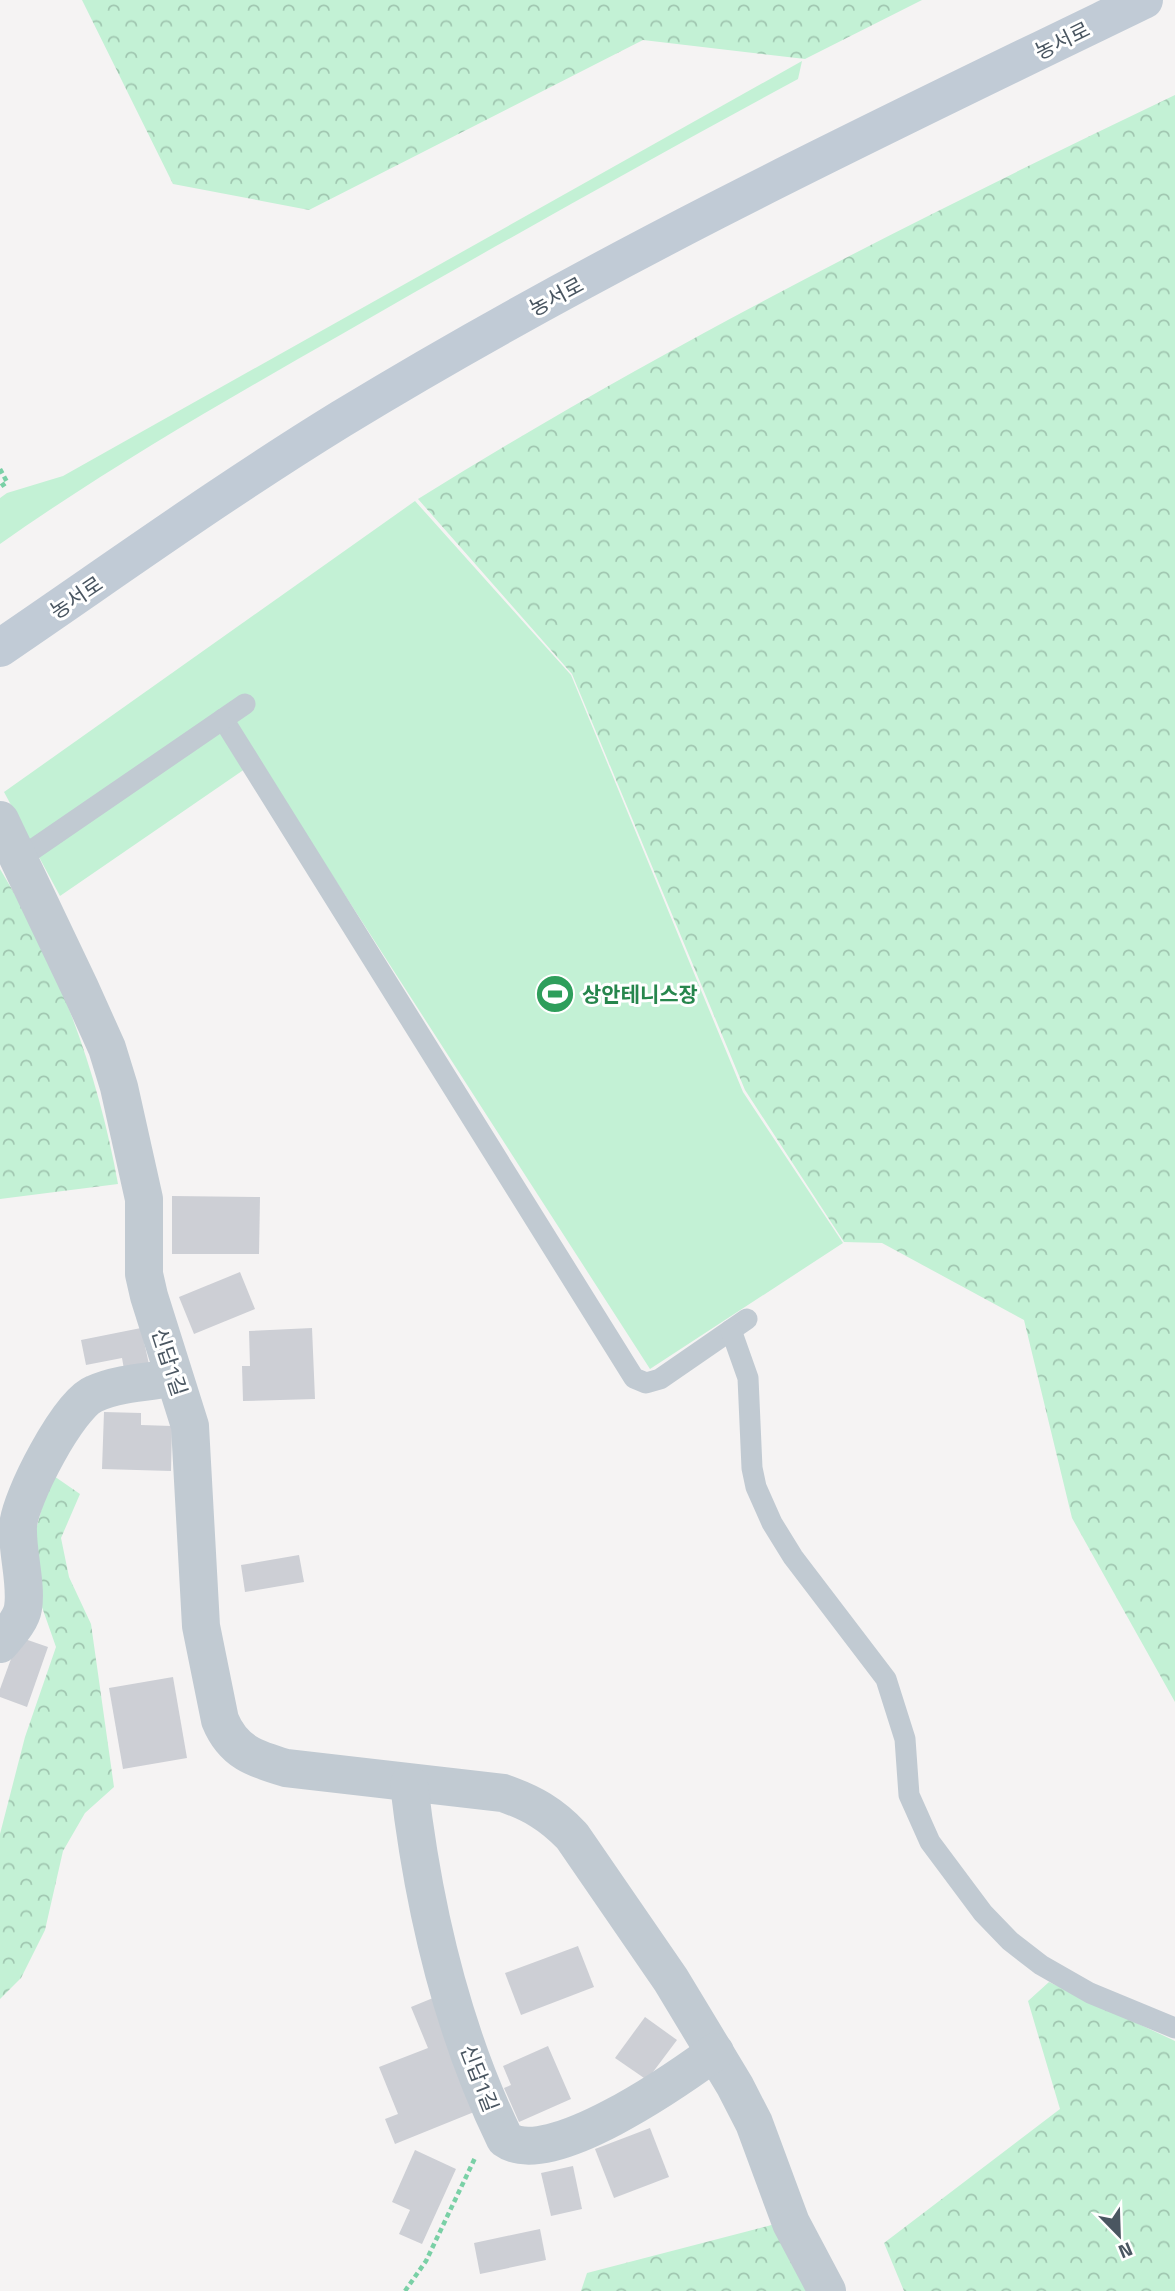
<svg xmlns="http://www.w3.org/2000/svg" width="1175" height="2291" font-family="'Titillium Web','Noto Sans KR',sans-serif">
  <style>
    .green { fill: #c3f1d5 }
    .forest { fill: url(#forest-crowns) }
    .building { fill: #cdcfd5 }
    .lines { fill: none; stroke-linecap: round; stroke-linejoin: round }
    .path { stroke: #7ad0a6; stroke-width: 4.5; stroke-dasharray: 5 3.5; stroke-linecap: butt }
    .lane { stroke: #c1cad2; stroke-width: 21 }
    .street { stroke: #c1cad2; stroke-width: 38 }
    .secondary { stroke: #c1cbd6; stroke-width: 38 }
    .labels { text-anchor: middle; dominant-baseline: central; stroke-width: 6; stroke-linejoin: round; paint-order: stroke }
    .street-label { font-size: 21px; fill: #4a5661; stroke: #fff }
    .leisure-label { font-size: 21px; font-weight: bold; fill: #27864d; stroke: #fff; text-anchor: start }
  </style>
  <defs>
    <pattern id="forest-crowns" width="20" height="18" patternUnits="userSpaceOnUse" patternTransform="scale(1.75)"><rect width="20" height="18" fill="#c3f1d5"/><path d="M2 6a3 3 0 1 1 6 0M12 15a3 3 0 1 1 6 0" fill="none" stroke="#a0c6b0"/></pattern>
  </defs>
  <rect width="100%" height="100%" fill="#f5f3f3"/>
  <g class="green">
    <path d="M802 61 798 79C645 162 493 247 342 334 226 400 109 467 0 544V498L7 493 63 476Z"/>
    <path d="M415 501 571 675 743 1092 843 1243 650 1369 258 760 60 896 4 792Z"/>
  </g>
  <g class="forest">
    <path d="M82 0H922L805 59 643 40 309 210 173 184Z"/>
    <path d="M1175 95V1702L1072 1518 1024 1320 882 1243 844 1242 745 1090 572 674 418 499C660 348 918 218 1175 95Z"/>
    <path d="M0 869C59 966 98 1073 118 1184L0 1199Z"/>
    <path d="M51 1474 80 1494 61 1538 69 1577 91 1624 114 1787 85 1813 63 1851 45 1930 21 1978 0 1999V1834L25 1737 56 1647 36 1590 29 1556Z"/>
    <path d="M1049 1982 1175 2041V2291H904L884 2243 1060 2109 1028 2001Z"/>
    <path d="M779 2223 812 2291H581L587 2273Z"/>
  </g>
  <g class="building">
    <path d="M172 1196 260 1197 259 1254H172Z"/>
    <path d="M240 1272 255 1309 194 1334 179 1297Z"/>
    <path d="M141 1328 150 1369 125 1375 122 1358 86 1365 81 1340Z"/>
    <path d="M312 1328 315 1399 243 1401 242 1366H250L249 1331Z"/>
    <path d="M104 1412 141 1413V1425L172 1426 171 1471 102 1469Z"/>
    <path d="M299 1555 304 1582 245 1592 241 1565Z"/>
    <path d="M19 1637 48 1647 27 1707 0 1697V1689Z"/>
    <path d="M173 1677 187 1758 123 1769 109 1688Z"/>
    <path d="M578 1946 594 1987 521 2015 505 1973Z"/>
    <path d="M433 1998 479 2110 395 2144 385 2119 398 2114 379 2067 428 2048 411 2007Z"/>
    <path d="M645 2017 677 2040 647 2080 615 2058Z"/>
    <path d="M548 2046 571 2099 519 2122 504 2088 511 2085 503 2066Z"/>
    <path d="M650 2128 669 2177 614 2198 595 2149Z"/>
    <path d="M415 2150 456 2169 422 2244 399 2234 410 2210 392 2202Z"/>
    <path d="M573 2166 582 2209 551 2216 541 2173Z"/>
    <path d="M540 2229 546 2260 480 2274 474 2243Z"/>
  </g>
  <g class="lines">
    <g class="path">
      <path d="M0 469 7 482 0 487"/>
      <path d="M405 2291 426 2261 475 2158"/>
    </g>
    <g class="lane">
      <path d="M223 719 634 1378 646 1383 660 1379 747 1319"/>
      <path d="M19 859 245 704"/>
      <path d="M731 1330 748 1378 752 1468 756 1487 772 1523 793 1557 886 1679 905 1739 909 1795 930 1842 983 1913 1010 1941 1041 1965 1090 1993 1175 2028"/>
    </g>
    <g class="street">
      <path d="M0 820 80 988 107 1048 119 1087 144 1199V1274L149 1296 190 1426 201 1626 220 1720C233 1752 255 1759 286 1768L503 1793C532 1803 551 1814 572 1836L671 1980 735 2086 754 2123 791 2223 827 2291"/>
      <path d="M0 1644C8 1634 21 1621 23 1608 27 1585 17 1552 18 1527 19 1499 69 1404 94 1394 118 1383 147 1382 173 1378"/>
      <path d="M409 1784C423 1906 451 2028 505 2139 548 2171 678 2079 715 2052"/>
    </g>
    <path class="secondary" d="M0 648C113 571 224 491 341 419 598 262 873 131 1144 0"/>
  </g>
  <defs>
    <g id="stadium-disc" transform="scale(2.0125)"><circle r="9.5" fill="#2e9e5b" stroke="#fff"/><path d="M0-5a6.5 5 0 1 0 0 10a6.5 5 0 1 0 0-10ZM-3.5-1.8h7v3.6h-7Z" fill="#fff"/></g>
  </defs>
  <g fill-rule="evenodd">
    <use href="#stadium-disc" x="555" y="994"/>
  </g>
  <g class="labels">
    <g class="street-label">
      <text transform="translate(1062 40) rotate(-26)">농서로</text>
      <text transform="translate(556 296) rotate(-28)">농서로</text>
      <text transform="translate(76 597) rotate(-34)">농서로</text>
      <text transform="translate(170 1362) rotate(72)">신답1길</text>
      <text transform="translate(480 2078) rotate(69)">신답1길</text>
    </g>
    <g class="leisure-label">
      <text x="582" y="994">상안테니스장</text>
    </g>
  </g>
  <g transform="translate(1119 2235) rotate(157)" stroke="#ffffff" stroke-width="5" paint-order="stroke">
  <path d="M0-5L12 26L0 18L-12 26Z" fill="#4a5661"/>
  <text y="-10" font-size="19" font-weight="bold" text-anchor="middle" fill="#4a5661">N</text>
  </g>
</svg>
